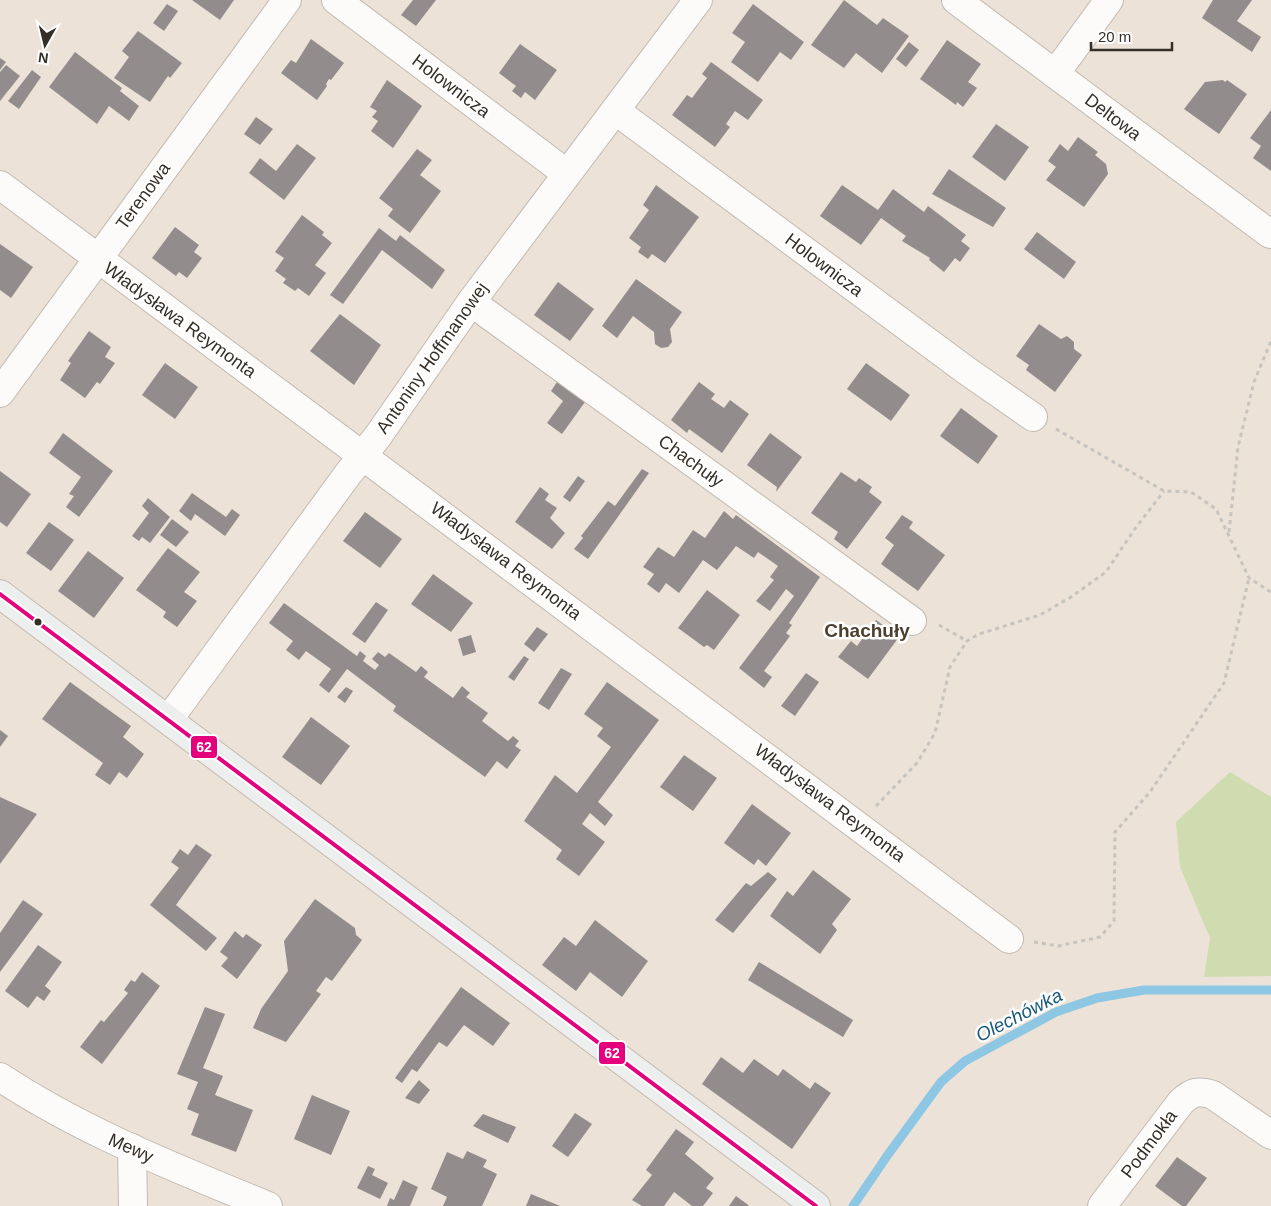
<svg xmlns="http://www.w3.org/2000/svg" width="1271" height="1206" font-family="Helvetica,sans-serif">
  <style>
    .green { fill: #cedcaf }
    .lines { fill: none; stroke-linecap: round; stroke-linejoin: round }
    .stream { stroke: #8dc7e4; stroke-width: 9 }
    .building { fill: #928d8c }
    .street-casing { stroke: #c2bab1; stroke-width: 30 }
    .secondary-casing { stroke: #c2bab1; stroke-width: 30 }
    .path { stroke: #c7c4c0; stroke-width: 3; stroke-dasharray: 4 4; stroke-linecap: butt }
    .street { stroke: #fcfbf9; stroke-width: 28 }
    .secondary { stroke: #edefee; stroke-width: 28 }
    .bus-1-casing { stroke: #fff; stroke-width: 8 }
    .bus-1 { stroke: #e5007d; stroke-width: 4 }
    .bus-dot { fill: #362f27; stroke: #fff; stroke-width: 2 }
    .labels { text-anchor: middle; dominant-baseline: central; stroke-width: 5; stroke-linejoin: round; paint-order: stroke }
    .street-label { font-size: 18px; fill: #362f27; stroke: #fff }
    .neighbourhood-label { font-size: 19px; font-weight: bold; fill: #4e3e2d; stroke: #fff }
    .water-label { font-size: 19px; font-style: italic; fill: #195b7b; stroke: #fff }
    .line-badge { stroke: #fff; stroke-width: 2 }
    .badge-label { font-size: 14px; text-anchor: middle; font-weight: bold; fill: #fff }
  </style>
  <rect width="100%" height="100%" fill="#ede2d7"/>
  <path class="green" d="M1230 772 1271 797V976L1204 977 1210 938 1180 867 1176 822Z"/>
  <g class="lines">
    <path class="stream" d="M853 1206 887 1156 941 1082 965 1061 1056 1012 1097 998 1144 990H1271"/>
  </g>
  <g class="building">
    <path d="M192 0H234L220 20Z"/>
    <path d="M413 0H436L416 26 401 15Z"/>
    <path d="M844 0 877 25 883 18 909 36 882 73 856 53 844 68 811 45Z"/>
    <path d="M1213 0H1252L1237 21 1261 37 1252 52 1202 18Z"/>
    <path d="M167 4 178 11 164 31 153 23Z"/>
    <path d="M753 4 804 42 791 60 780 52 758 82 731 62 745 42 732 33Z"/>
    <path d="M138 31 182 63 170 78 168 76 150 102 114 78 129 57 122 51Z"/>
    <path d="M311 39 344 63 331 80 329 79 326 84 327 86 317 100 281 73 291 60 296 63Z"/>
    <path d="M947 40 981 64 968 82 977 88 963 107 957 102 956 105 920 79Z"/>
    <path d="M909 42 919 50 906 67 896 59Z"/>
    <path d="M520 44 557 70 535 100 525 92 521 98 512 91 516 86 499 73Z"/>
    <path d="M75 52 122 88 120 91 139 106 129 121 109 106 97 124 49 87Z"/>
    <path d="M0 58 6 62 0 70Z"/>
    <path d="M711 62 763 100 748 120 735 111 726 124 730 127 715 147 672 115 687 95 692 98 707 78 702 74Z"/>
    <path d="M6 65 20 76 0 101V72Z"/>
    <path d="M32 70 41 77 19 109 8 101Z"/>
    <path d="M387 80 422 106 393 148 371 131 378 121 372 117 377 111 370 107Z"/>
    <path d="M1223 80 1225 82 1227 80 1247 94 1219 134 1184 109 1205 82Z"/>
    <path d="M1271 110V171L1253 158 1261 146 1250 138Z"/>
    <path d="M256 117 273 129 260 145 244 134Z"/>
    <path d="M996 124 1029 147 1005 181 972 157Z"/>
    <path d="M1078 137 1098 152 1095 155 1106 164 1108 174 1084 207 1046 180 1056 167 1048 161 1060 144 1068 151Z"/>
    <path d="M297 144 316 158 284 200 249 173 260 158 276 171Z"/>
    <path d="M417 149 432 160 420 175 441 191 410 233 388 216 393 209 379 198Z"/>
    <path d="M949 169 1006 208 993 227 932 194Z"/>
    <path d="M656 185 699 217 665 263 652 254 648 259 638 252 641 247 629 238 649 210 643 205Z"/>
    <path d="M842 185 878 210 893 189 924 212 928 206 966 235 961 241 970 248 960 262 955 258 944 272 929 260 930 258 902 241 906 236 881 218 861 245 820 216Z"/>
    <path d="M302 215 324 232 322 235 332 243 315 265 326 273 309 296 298 288 295 291 283 283 286 279 275 271 284 258 275 252Z"/>
    <path d="M175 227 199 245 194 252 202 258 187 278 179 272 176 276 152 258Z"/>
    <path d="M379 228 396 241 400 235 445 270 432 289 382 250 343 304 330 295Z"/>
    <path d="M1037 232 1076 262 1064 279 1024 249Z"/>
    <path d="M0 244 33 267 11 298 0 290Z"/>
    <path d="M636 279 682 312 670 329 672 342 668 347 661 348 655 344 654 332 633 316 617 338 602 326Z"/>
    <path d="M558 282 594 309 570 341 534 315Z"/>
    <path d="M340 314 381 345 354 385 310 351Z"/>
    <path d="M1039 324 1061 339 1067 336 1074 342V349L1082 355 1055 392 1026 370 1029 365 1016 356Z"/>
    <path d="M89 331 111 347 105 357 115 363 100 384 97 382 85 398 60 380 71 363 68 361Z"/>
    <path d="M165 363 198 387 175 419 142 395Z"/>
    <path d="M866 363 910 395 891 421 847 389Z"/>
    <path d="M557 382 585 402 562 434 547 423 563 401 551 391Z"/>
    <path d="M699 382 715 394 711 399 724 408 730 400 749 414 722 453 689 429 687 433 671 420Z"/>
    <path d="M961 408 998 436 978 464 940 436Z"/>
    <path d="M63 433 113 471 79 517 66 507 74 496 69 494 81 477 49 453Z"/>
    <path d="M770 433 802 457 776 492 777 487 747 465Z"/>
    <path d="M642 469 649 473 588 559 574 549 583 538 581 536 608 501 615 506Z"/>
    <path d="M0 471 31 494 7 527 0 522Z"/>
    <path d="M841 472 856 482 859 478 872 487 869 492 882 502 847 549 834 539 838 532 811 513Z"/>
    <path d="M578 476 585 481 570 502 563 497Z"/>
    <path d="M540 487 549 494 545 500 557 508 550 518 565 533 552 549 515 522Z"/>
    <path d="M192 493 226 517 232 509 240 515 225 536 195 514 191 521 179 511Z"/>
    <path d="M148 498 170 517 150 543 142 537 139 541 132 536 149 513 142 506Z"/>
    <path d="M724 511 733 519 736 515 820 577 789 623 792 625 786 633 790 636 764 671 772 677 764 688 739 668 794 596 786 589 770 611 756 601 774 580 770 577 778 566 758 552 754 558 736 546 717 570 703 560 679 593 666 583 659 593 647 584 654 574 643 567 658 547 674 557 693 530 705 538Z"/>
    <path d="M365 512 402 539 380 568 343 541Z"/>
    <path d="M902 515 913 522 909 528 945 555 918 591 881 564 894 545 885 538Z"/>
    <path d="M172 519 189 532 176 547 160 535Z"/>
    <path d="M49 522 74 540 51 571 26 553Z"/>
    <path d="M168 548 200 572 184 592 197 601 177 627 163 617 166 612 136 590Z"/>
    <path d="M88 551 124 578 94 618 58 591Z"/>
    <path d="M433 574 473 603 451 632 411 604Z"/>
    <path d="M707 590 740 615 714 650 707 645 704 647 678 628Z"/>
    <path d="M376 602 388 610 365 643 352 634Z"/>
    <path d="M284 603 357 656 360 651 366 656 363 661 375 670 379 665 372 659 378 652 385 657 389 653 416 672 421 666 428 672 424 677 453 698 462 686 470 693 466 697 488 713 482 721 508 741 513 736 519 741 515 746 521 750 507 769 497 761 485 777 393 711 396 706 347 669 329 693 319 685 331 669 306 651 299 660 286 650 293 641 269 623Z"/>
    <path d="M876 620 899 637 868 679 838 657 851 641 857 646Z"/>
    <path d="M537 627 548 634 534 652 524 644Z"/>
    <path d="M471 635 476 652 463 656 458 639Z"/>
    <path d="M524 656 529 659 514 681 508 677Z"/>
    <path d="M561 668 572 674 549 710 538 703Z"/>
    <path d="M806 673 819 682 795 716 781 706Z"/>
    <path d="M70 682 131 726 123 737 144 754 127 778 119 772 110 785 95 775 103 763 42 719Z"/>
    <path d="M607 682 659 720 598 802 613 815 605 826 590 813 582 824 605 842 579 876 556 859 562 850 524 821 555 775 577 793 611 747 597 736 603 728 584 714Z"/>
    <path d="M346 687 353 691 345 703 337 697Z"/>
    <path d="M311 717 350 746 321 785 282 757Z"/>
    <path d="M0 730 8 736 0 747Z"/>
    <path d="M684 755 717 778 693 811 660 787Z"/>
    <path d="M0 797 37 814 0 864Z"/>
    <path d="M752 804 791 833 766 866 758 859 754 865 724 843Z"/>
    <path d="M196 844 212 855 176 905 217 938 206 951 150 905 179 868 171 862 180 849 188 855Z"/>
    <path d="M813 870 851 899 832 924 837 930 820 954 770 916 787 891 793 896Z"/>
    <path d="M768 872 777 879 733 933 715 920 746 883 751 886Z"/>
    <path d="M315 899 355 928 356 935 362 940 332 981 326 977 316 991 321 994 286 1042 253 1028 261 1009 288 971 284 941Z"/>
    <path d="M23 900 43 914 0 972V933Z"/>
    <path d="M595 920 648 961 622 997 590 972 576 991 542 965 564 937 576 946Z"/>
    <path d="M235 931 243 938 246 934 262 945 237 979 221 966 228 958 220 952Z"/>
    <path d="M38 945 62 962 45 986 51 991 44 1001 37 996 28 1008 5 991Z"/>
    <path d="M759 962 853 1020 843 1037 748 980Z"/>
    <path d="M142 972 160 986 102 1064 80 1047 101 1020 104 1022 128 993 124 990 131 980 135 982Z"/>
    <path d="M461 987 510 1023 493 1046 464 1025 447 1047 439 1042 417 1072 412 1069 402 1083 395 1078Z"/>
    <path d="M205 1007 225 1014 203 1068 223 1076 215 1095 253 1110 236 1152 191 1135 199 1114 187 1109 198 1082 177 1074Z"/>
    <path d="M721 1057 743 1073 754 1059 778 1076 783 1069 810 1089 815 1082 831 1093 792 1149 702 1084Z"/>
    <path d="M419 1080 430 1090 419 1104 405 1098Z"/>
    <path d="M312 1095 350 1111 331 1155 294 1139Z"/>
    <path d="M575 1113 592 1124 568 1157 552 1146Z"/>
    <path d="M483 1114 516 1127 508 1143 473 1126Z"/>
    <path d="M676 1129 694 1142 685 1154 714 1178 706 1188 713 1193 703 1206H692L674 1192 664 1206H642L632 1200 652 1175 646 1170Z"/>
    <path d="M467 1151 487 1160 483 1167 497 1174 482 1206H443L447 1197 431 1189 447 1152 463 1159Z"/>
    <path d="M1177 1157 1207 1178 1186 1206H1182L1155 1186Z"/>
    <path d="M368 1166 375 1169 372 1175 388 1183 380 1199 357 1188Z"/>
    <path d="M403 1180 418 1187 410 1206H387L390 1198 394 1200Z"/>
    <path d="M531 1194 560 1206H526Z"/>
    <path d="M736 1196 747 1204 749 1206H729Z"/>
  </g>
  <g class="lines">
    <g class="street-casing">
      <g id="street">
        <path d="M336 0 566 173"/>
        <path d="M956 0 1270 234"/>
        <path d="M1055 74 1109 0"/>
        <path d="M616 111 967 371 1033 417"/>
        <path d="M0 185 1009 939"/>
        <path d="M471 302 912 621"/>
        <path d="M0 393 287 0"/>
        <path d="M169 719 348 474 378 436 471 302 698 0"/>
        <path d="M0 1077C83 1132 176 1168 268 1206"/>
        <path d="M132 1148 133 1206"/>
        <path d="M1102 1206 1181 1102C1192 1092 1198 1090 1213 1095L1271 1135"/>
      </g>
    </g>
    <g class="secondary-casing">
      <path id="secondary" d="M0 594 816 1206"/>
    </g>
    <g class="path">
      <path d="M1056 429 1164 491 1191 492 1216 509 1249 578 1271 592"/>
      <path d="M1229 532 1238 447 1254 382 1271 341"/>
      <path d="M939 625 967 641"/>
      <path d="M876 806 917 763 935 733 950 667 967 641 979 634 1040 615 1071 597 1106 572 1134 530 1164 491"/>
      <path d="M1034 942 1058 946 1100 937 1114 921 1115 832 1150 792 1224 683 1249 578"/>
    </g>
    <use href="#street" class="street"/>
    <use href="#secondary" class="secondary"/>
    <g class="bus-1-casing">
      <path id="bus-1" d="M0 594 816 1206"/>
    </g>
    <use href="#bus-1" class="bus-1"/>
  </g>
  <circle class="bus-dot" cx="38" cy="622" r="4.5"/>
  <g class="labels">
    <g class="street-label">
      <text transform="translate(451 86) rotate(37)">Holownicza</text>
      <text transform="translate(1113 117) rotate(37)">Deltowa</text>
      <text transform="translate(143 196) rotate(-54)">Terenowa</text>
      <text transform="translate(824 265) rotate(37)">Holownicza</text>
      <text transform="translate(180 320) rotate(36)">Władysława Reymonta</text>
      <text transform="translate(432 358) rotate(-55)">Antoniny Hoffmanowej</text>
      <text transform="translate(691 461) rotate(36)">Chachuły</text>
      <text transform="translate(506 561) rotate(37)">Władysława Reymonta</text>
      <text transform="translate(830 803) rotate(37)">Władysława Reymonta</text>
      <text transform="translate(1149 1144) rotate(-53)">Podmokła</text>
      <text transform="translate(131 1148) rotate(24)">Mewy</text>
    </g>
    <g class="neighbourhood-label">
      <text x="867" y="630">Chachuły</text>
    </g>
    <g class="water-label">
      <text transform="translate(1019 1015) rotate(-27)">Olechówka</text>
    </g>
  </g>
  <g class="line-badge">
    <rect x="190" y="735" width="28" height="24" rx="5" fill="#e5007d"/>
    <rect x="598" y="1041" width="28" height="24" rx="5" fill="#e5007d"/>
  </g>
  <g class="badge-label">
    <text x="204" y="752">62</text>
    <text x="612" y="1058">62</text>
  </g>
  <g transform="translate(45 45) rotate(188)" stroke="#ffffff" stroke-width="4" paint-order="stroke">
  <path d="M0-4L9 19L0 12L-9 19Z" fill="#362f27"/>
  <text y="-8" font-size="14" font-weight="bold" text-anchor="middle" fill="#362f27">N</text>
  </g>
  <path d="M1091 42v8h81v-8" fill="none" stroke="#362f27" stroke-width="2.5"/>
  <text x="1098" y="42" font-size="15" fill="#362f27" stroke="#ffffff" stroke-width="4" paint-order="stroke">20 m</text>
</svg>
